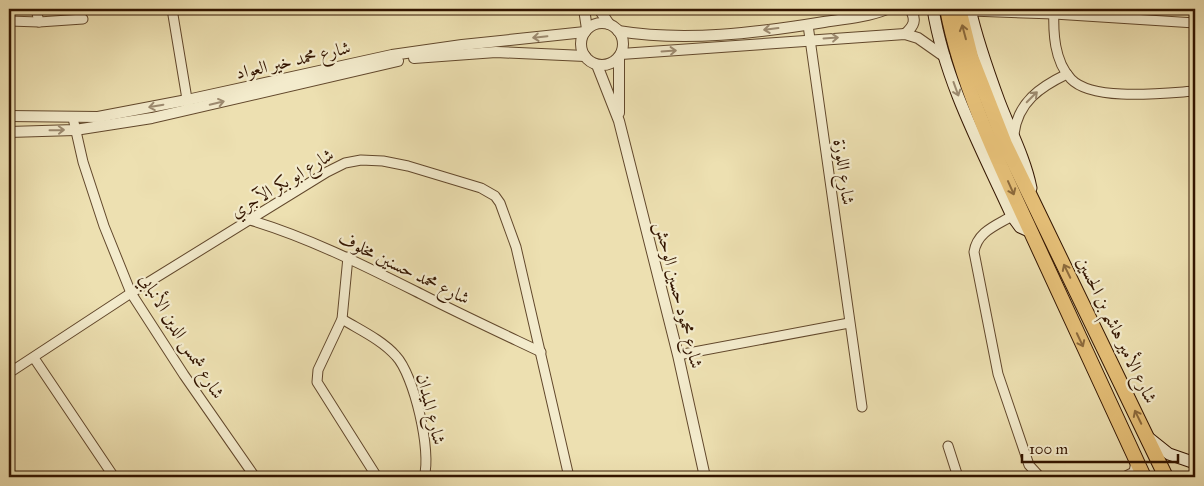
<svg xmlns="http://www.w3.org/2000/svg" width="1204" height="486" font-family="'IM FELL Great Primer',Amiri,serif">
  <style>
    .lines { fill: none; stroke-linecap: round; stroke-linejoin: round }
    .minor-casing { stroke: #62482c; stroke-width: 11 }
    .tertiary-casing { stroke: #62482c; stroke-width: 12 }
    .secondary-casing { stroke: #331500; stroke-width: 13 }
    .trunk-casing { stroke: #331500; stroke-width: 16 }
    .minor { stroke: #f3ebcc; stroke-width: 9 }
    .tertiary { stroke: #f3ebcc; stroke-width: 10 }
    .secondary { stroke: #f3ebcc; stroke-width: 11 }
    .trunk { stroke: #e6c078; stroke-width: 14 }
    .oneway { stroke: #9d8b70 }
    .oneway2 { stroke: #8c6a3c }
    .labels { text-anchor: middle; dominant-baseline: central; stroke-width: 4.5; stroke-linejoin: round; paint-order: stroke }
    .street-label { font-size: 18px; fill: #331500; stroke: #f3ebcc }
  </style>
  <rect width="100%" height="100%" fill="#ede0b1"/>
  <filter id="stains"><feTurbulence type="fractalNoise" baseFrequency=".004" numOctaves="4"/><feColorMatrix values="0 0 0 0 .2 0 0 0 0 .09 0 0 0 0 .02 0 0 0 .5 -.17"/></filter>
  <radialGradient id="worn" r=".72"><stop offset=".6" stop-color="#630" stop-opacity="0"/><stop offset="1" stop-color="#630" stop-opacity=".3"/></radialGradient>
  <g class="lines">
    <g class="minor-casing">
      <g id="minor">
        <path d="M36 9 39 22"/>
        <path d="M172 9 188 105"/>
        <path d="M1054 9C1053 32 1054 61 1071 79 1093 102 1165 93 1195 91"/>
        <path d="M971 11 1054 14 1195 23"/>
        <path d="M9 21 39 22 83 19"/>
        <path d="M808 25 862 407"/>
        <path d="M73 118 83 162 104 226 131 293 184 375 255 477"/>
        <path d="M1014 134C1018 102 1040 87 1067 74"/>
        <path d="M1012 216C995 226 977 232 974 252L998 374 1029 465 1040 477"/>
        <path d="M250 220C310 238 365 266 421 294 460 314 501 333 541 352"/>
        <path d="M348 257 342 319 318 370 317 382 377 477"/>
        <path d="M342 319C360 330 382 340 396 356 414 375 432 452 424 477"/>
        <path d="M678 355 849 323"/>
        <path d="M34 358 114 477"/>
        <path d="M9 373 131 293 327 172 345 163 361 160 383 161 408 166 481 188 495 196 500 203 516 247 569 477"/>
        <path d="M948 446 958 477"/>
        <path d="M1124 477 1134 472 1136 461"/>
      </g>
    </g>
    <g class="tertiary-casing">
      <g id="tertiary">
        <path d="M584 9 587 29"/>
        <path d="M599 9 609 24"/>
        <circle cx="602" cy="44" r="21"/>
        <path d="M618 31C685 42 757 33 824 22 845 19 867 17 887 9"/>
        <path d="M905 34C914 26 917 20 910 9"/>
        <path d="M621 54 905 34 918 38 945 57"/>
        <path d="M619 57V113"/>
        <path d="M414 58 496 52 585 56"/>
        <path d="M597 65 619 121 678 355 705 477"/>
        <path d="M9 116 98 117 187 100 392 55 462 45 585 32"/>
        <path d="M9 132 75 130 152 118 398 61"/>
      </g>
    </g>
    <g class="secondary-casing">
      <g id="secondary">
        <path d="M933 9C945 82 982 150 1012 216L1020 227 1031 232"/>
        <path d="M970 9C977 40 988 71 999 101 1010 130 1025 158 1031 188"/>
        <path d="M1149 438 1169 454 1195 463"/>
      </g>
    </g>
    <g class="trunk-casing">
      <g id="trunk">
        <path d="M947 9C961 84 999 163 1031 232 1069 314 1106 395 1144 477"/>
        <path d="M959 9 971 57 1005 144 1166 477"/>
      </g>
    </g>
    <use href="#minor" class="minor"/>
    <use href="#tertiary" class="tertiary"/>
    <use href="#secondary" class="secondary"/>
    <use href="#trunk" class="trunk"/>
  </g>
  <defs><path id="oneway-shaft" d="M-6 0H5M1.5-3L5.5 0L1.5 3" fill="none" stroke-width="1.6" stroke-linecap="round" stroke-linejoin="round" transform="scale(1.25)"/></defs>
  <g class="oneway">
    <use href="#oneway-shaft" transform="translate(771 29) rotate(173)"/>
    <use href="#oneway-shaft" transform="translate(540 37) rotate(174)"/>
    <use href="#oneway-shaft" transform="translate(831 38) rotate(-4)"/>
    <use href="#oneway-shaft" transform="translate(669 51) rotate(-4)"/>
    <use href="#oneway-shaft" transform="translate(956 89) rotate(70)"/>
    <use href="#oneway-shaft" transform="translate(1032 97) rotate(-45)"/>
    <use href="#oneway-shaft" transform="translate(217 103) rotate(-13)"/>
    <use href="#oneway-shaft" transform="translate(156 106) rotate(170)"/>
    <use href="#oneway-shaft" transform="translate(57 130) rotate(-1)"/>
  </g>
  <g class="oneway2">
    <use href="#oneway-shaft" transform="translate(964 32) rotate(-105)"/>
    <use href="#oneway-shaft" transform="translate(1011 188) rotate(66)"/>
    <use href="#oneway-shaft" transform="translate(1067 271) rotate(-116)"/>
    <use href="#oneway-shaft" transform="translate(1080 340) rotate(65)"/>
    <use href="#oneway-shaft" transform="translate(1138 417) rotate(-116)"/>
  </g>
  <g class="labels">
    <g class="street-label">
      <text transform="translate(293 60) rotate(-13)">شارع محمد خير العواد</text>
      <text transform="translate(844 172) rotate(82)">شارع اللوزة</text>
      <text transform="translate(282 183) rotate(-31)">شارع ابو بكر الآجري</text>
      <text transform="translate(404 268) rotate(26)">شارع محمد حسنين مخلوف</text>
      <text transform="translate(679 295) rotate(76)">شارع محمود حسين الوحش</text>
      <text transform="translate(1117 330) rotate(64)">شارع الأمير هاشم بن الحسين</text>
      <text transform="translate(182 336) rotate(58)">شارع شمس الدين الأنبابي</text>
      <text transform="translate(431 409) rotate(76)">شارع الميدان</text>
    </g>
  </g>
  <rect width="1204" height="486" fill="none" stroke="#ede0b1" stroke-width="30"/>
  <rect x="10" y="10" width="1184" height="466" fill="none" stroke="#331500" stroke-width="2.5"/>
  <rect x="15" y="15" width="1174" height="456" fill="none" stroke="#331500"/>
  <path d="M1022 454v8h156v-8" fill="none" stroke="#331500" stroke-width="2.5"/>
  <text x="1029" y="454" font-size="15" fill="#331500" stroke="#f3ebcc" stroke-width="4" paint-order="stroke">100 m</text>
  <rect width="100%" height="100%" filter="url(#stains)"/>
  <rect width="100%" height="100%" fill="url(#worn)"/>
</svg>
